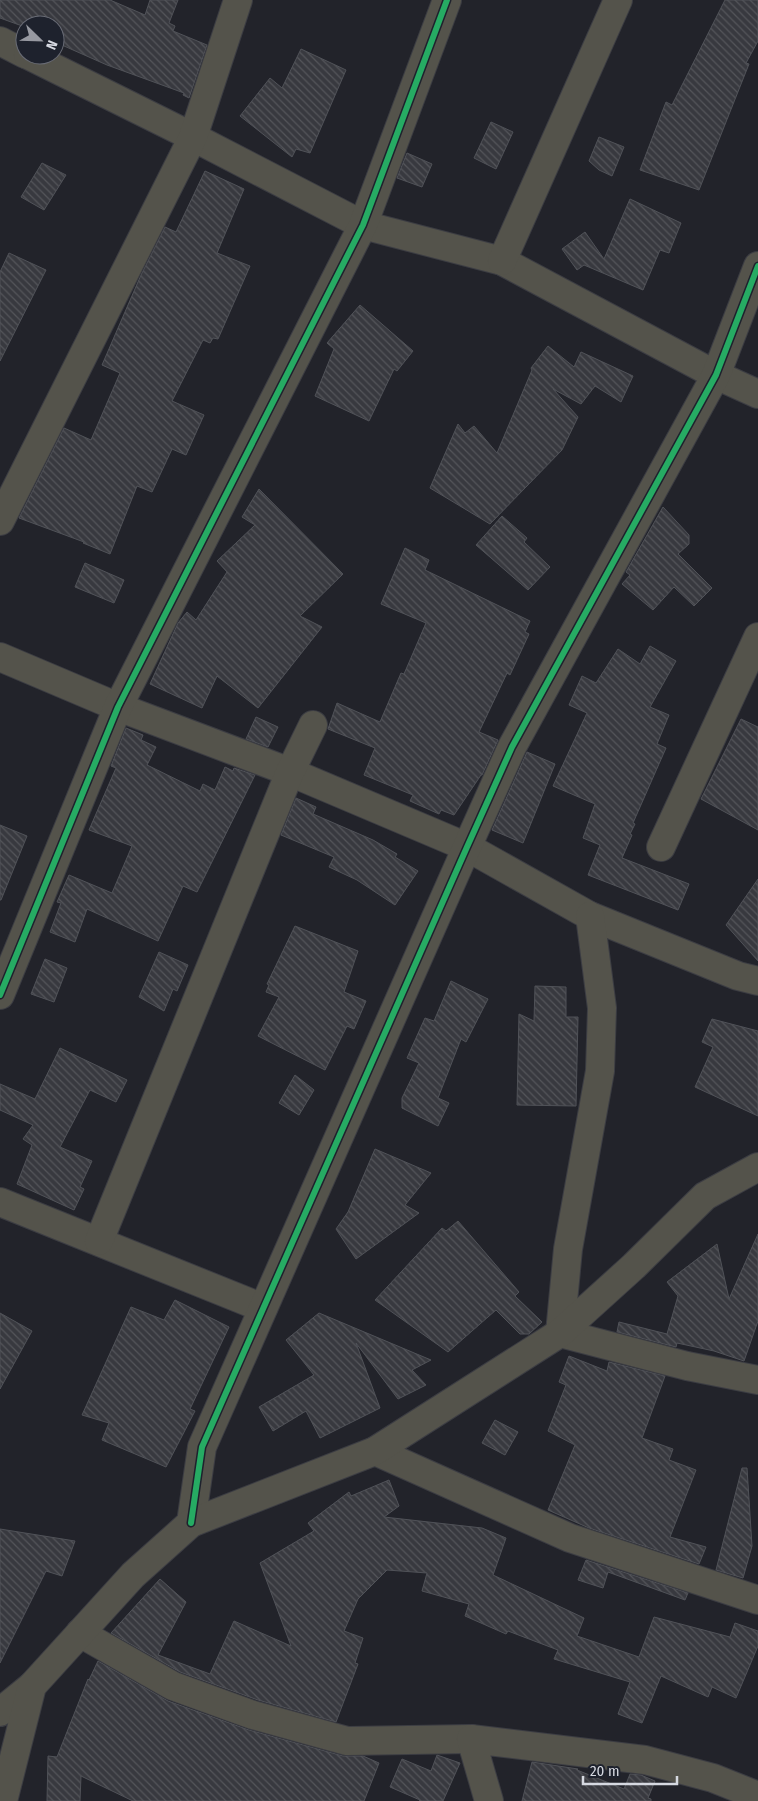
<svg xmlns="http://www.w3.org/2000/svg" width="758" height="1801" font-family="'Fira Sans Condensed',sans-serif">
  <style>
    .building { fill: url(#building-back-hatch); stroke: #505258 }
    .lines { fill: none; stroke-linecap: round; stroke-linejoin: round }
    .minor-casing { stroke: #3c3d43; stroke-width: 30 }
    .minor { stroke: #54534b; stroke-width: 28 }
    .cycleway-casing { stroke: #1e222d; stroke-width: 9 }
    .cycleway { stroke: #26ab63; stroke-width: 6 }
  </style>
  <defs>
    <pattern id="building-back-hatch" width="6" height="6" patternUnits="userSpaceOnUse" patternTransform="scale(1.25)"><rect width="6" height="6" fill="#38393f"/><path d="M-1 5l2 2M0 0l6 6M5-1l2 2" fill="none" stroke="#54555a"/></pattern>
  </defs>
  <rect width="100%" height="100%" fill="#22232a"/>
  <g class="building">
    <path d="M0 0H110L145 15 150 0H178L169 23 175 26 173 31 207 45 189 98 183 95 184 93 107 65 55 42V25H25V27L0 18Z"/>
    <path d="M725 0H758V41L746 63 749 64 699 190 640 170 666 102 672 105Z"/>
    <path d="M301 49 346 70 310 153 296 149 292 157 240 116 270 78 282 88Z"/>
    <path d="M491 122 513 132 496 169 474 158Z"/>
    <path d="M599 137 624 147 612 176 599 170 589 161Z"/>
    <path d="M407 153 432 164 422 187 397 178Z"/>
    <path d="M42 163 66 175 44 210 21 197Z"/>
    <path d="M205 171 244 189 217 253 250 266 218 339 213 338 210 343 203 340 172 401 204 415 186 455 172 449 152 492 137 486 110 554 83 543 84 542 19 518 64 428 91 440 120 373 102 365 141 275 165 227 176 232Z"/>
    <path d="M630 199 681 223 669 253 660 250 643 290 584 265 577 270 562 249 585 232 604 259Z"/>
    <path d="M9 253 46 270 0 361V272Z"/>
    <path d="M360 305 413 351 397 371 394 369 369 421 315 396 334 349 327 343Z"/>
    <path d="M548 346 574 367 581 352 633 376 621 402 595 386 581 404 553 389 578 417 562 450 490 524 430 488 458 424 465 433 474 426 497 453 532 370 531 368Z"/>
    <path d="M259 489 343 574 300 616 322 627 258 708 217 676 202 708 150 684 178 623 187 612 196 620 227 572 217 561 255 525 242 517Z"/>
    <path d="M663 507 689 535V544L678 554 712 588 694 606 674 587 653 610 622 584 630 575 626 572Z"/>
    <path d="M502 516 527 538 524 542 550 567 528 590 476 545Z"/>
    <path d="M405 548 429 560 425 570 530 621 525 632 529 634 510 675 507 673 479 732 498 740 482 775H481L454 815 441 810 439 814 410 801 413 795 364 775 375 748 328 729 337 703 380 722 401 673 404 674 426 623 381 604Z"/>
    <path d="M85 563 124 580 114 603 75 587Z"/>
    <path d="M650 646 676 661 650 707 669 715 657 744 666 748 633 823 635 824 630 834 632 835 622 858 689 884 678 910 588 875 600 845 583 838 595 804 553 786 587 713 569 705 582 676 596 683 618 649 640 664Z"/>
    <path d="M256 717 278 727 268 747 246 739Z"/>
    <path d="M741 719 758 727V830L701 799Z"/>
    <path d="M126 728 143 735 141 740 156 747 147 765 200 791 203 784 215 790 225 767 233 771 234 768 255 775 197 892 183 886 158 941 87 909 75 942 50 932 61 903 57 902 69 875 112 893 132 846 89 830 116 768 111 766Z"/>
    <path d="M527 752 555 764 523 843 492 830Z"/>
    <path d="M296 798 316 807 313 814 373 840 397 854 395 857 418 871 395 905 357 880 329 867 334 857 281 835Z"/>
    <path d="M0 825 27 836 1 900H0Z"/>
    <path d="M758 879V961L726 925Z"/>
    <path d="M295 926 358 951 344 992 366 1001 354 1029 347 1026 325 1070 258 1036 279 997 266 992 269 985 267 984Z"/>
    <path d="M159 952 188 965 177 991 173 989 164 1011 139 997Z"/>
    <path d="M45 959 67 968 54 1002 31 994Z"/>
    <path d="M451 981 488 999 466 1042 461 1039 438 1098 449 1103 438 1126 402 1108V1098L419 1063 407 1058 425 1018 434 1021Z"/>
    <path d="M535 986 566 987V1017H578L576 1106 517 1105 519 1014 534 1021Z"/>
    <path d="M712 1019 758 1031V1116L695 1087 713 1047 702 1042Z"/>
    <path d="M60 1048 127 1080 116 1102 90 1090 60 1147 92 1161 80 1187 84 1189 74 1210 17 1184 32 1145 23 1139 33 1125 0 1110V1084L35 1099Z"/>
    <path d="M295 1075 314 1090 299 1115 279 1103Z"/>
    <path d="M375 1149 431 1173 405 1205 419 1213 356 1259 336 1229 348 1212Z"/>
    <path d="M458 1221 519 1292 515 1296 542 1322 529 1334H520L496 1310 448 1352 375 1300 442 1228 446 1231Z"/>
    <path d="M758 1234V1321L744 1361 714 1351 677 1343 676 1347 617 1332 619 1322 667 1334 678 1296 667 1282 717 1244 729 1299Z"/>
    <path d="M175 1300 229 1327 190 1409 195 1411 166 1467 102 1440 109 1423 82 1415 131 1307 164 1320Z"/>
    <path d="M0 1313 32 1331 0 1389Z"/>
    <path d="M319 1313 431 1360 412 1370 426 1385 398 1399 356 1343 380 1408 320 1438 306 1411 273 1431 259 1407 314 1375 286 1340Z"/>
    <path d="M569 1356 607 1371 609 1362 665 1376 642 1438 673 1449 669 1460 696 1470 670 1537 706 1547 699 1564 589 1528 548 1510 575 1445 548 1431 566 1385 559 1382Z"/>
    <path d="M495 1420 518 1432 505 1455 482 1443Z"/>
    <path d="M742 1468H747L752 1546 743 1578 716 1570Z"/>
    <path d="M389 1480 399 1506 384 1517 482 1528 506 1538 493 1575 584 1618 577 1636 639 1657 654 1617 730 1637 735 1623 758 1631V1646L736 1698 712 1687 708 1697 661 1676 642 1723 618 1714 630 1682 554 1659 558 1650 508 1631 506 1634 465 1616 469 1604 422 1591 427 1573 387 1570 358 1599 344 1631 363 1638 355 1663 358 1664 336 1722 258 1700 180 1672 111 1633 160 1579 186 1602 158 1655 210 1674 234 1621 291 1646 260 1563 314 1531 308 1523 349 1492 351 1496Z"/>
    <path d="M0 1529 75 1541 62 1576 46 1571 0 1663Z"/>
    <path d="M586 1560 688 1593 685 1600 608 1572 603 1588 578 1580Z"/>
    <path d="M98 1661 168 1701 249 1730 343 1756H363L379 1763 364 1801H133L81 1776 80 1801H47L48 1756 57 1757 88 1679 89 1680Z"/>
    <path d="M437 1755 460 1763 443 1801H419L420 1800 390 1787 402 1759 431 1771Z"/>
    <path d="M532 1762 578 1769 577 1770 624 1789 630 1774 641 1775 655 1781 648 1798 651 1799V1801H522Z"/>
  </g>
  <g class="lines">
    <g class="minor-casing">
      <g id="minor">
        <path d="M0 41 25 54"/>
        <path d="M28 55 193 137 363 225 502 261 716 375 758 394"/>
        <path d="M502 261 618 0"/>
        <path d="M0 521 193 137 238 0"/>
        <path d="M0 657 118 707 290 772 467 847 590 916 738 976 758 981"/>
        <path d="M661 847 758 637"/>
        <path d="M590 916 602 1008 600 1071 568 1249 560 1333 687 1366 758 1380"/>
        <path d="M0 995 118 707 363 225 447 0"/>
        <path d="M0 1202 263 1308"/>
        <path d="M99 1241 290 772 313 725"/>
        <path d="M375 1451 570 1538 758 1600"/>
        <path d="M191 1523 202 1447 467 847 512 747 716 375 758 266"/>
        <path d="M80 1633 173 1686 253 1715 347 1741 471 1739"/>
        <path d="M0 1712 32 1686"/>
        <path d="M3 1801 32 1686 133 1575 191 1523 375 1451 560 1333 634 1266 705 1196 758 1167"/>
        <path d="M489 1801 471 1739 645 1760 713 1778 758 1796"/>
      </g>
    </g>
    <use href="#minor" class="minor"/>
    <g class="cycleway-casing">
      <g id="cycleway">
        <path d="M0 995 118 707 363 225 447 0"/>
        <path d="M191 1523 202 1447 467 847 512 747 716 375 758 266"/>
      </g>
    </g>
    <use href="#cycleway" class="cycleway"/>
  </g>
  <g transform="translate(40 40) rotate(113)"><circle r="24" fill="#1e222d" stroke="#686b75"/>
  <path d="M0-4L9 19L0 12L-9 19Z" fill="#9799a1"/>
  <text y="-8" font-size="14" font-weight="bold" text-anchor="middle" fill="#d6d9e1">N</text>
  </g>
  <path d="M583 1776v8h94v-8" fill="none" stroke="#d6d9e1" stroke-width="2.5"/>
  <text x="590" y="1776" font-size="15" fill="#d6d9e1" stroke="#1e222d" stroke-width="4" paint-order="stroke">20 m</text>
</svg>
